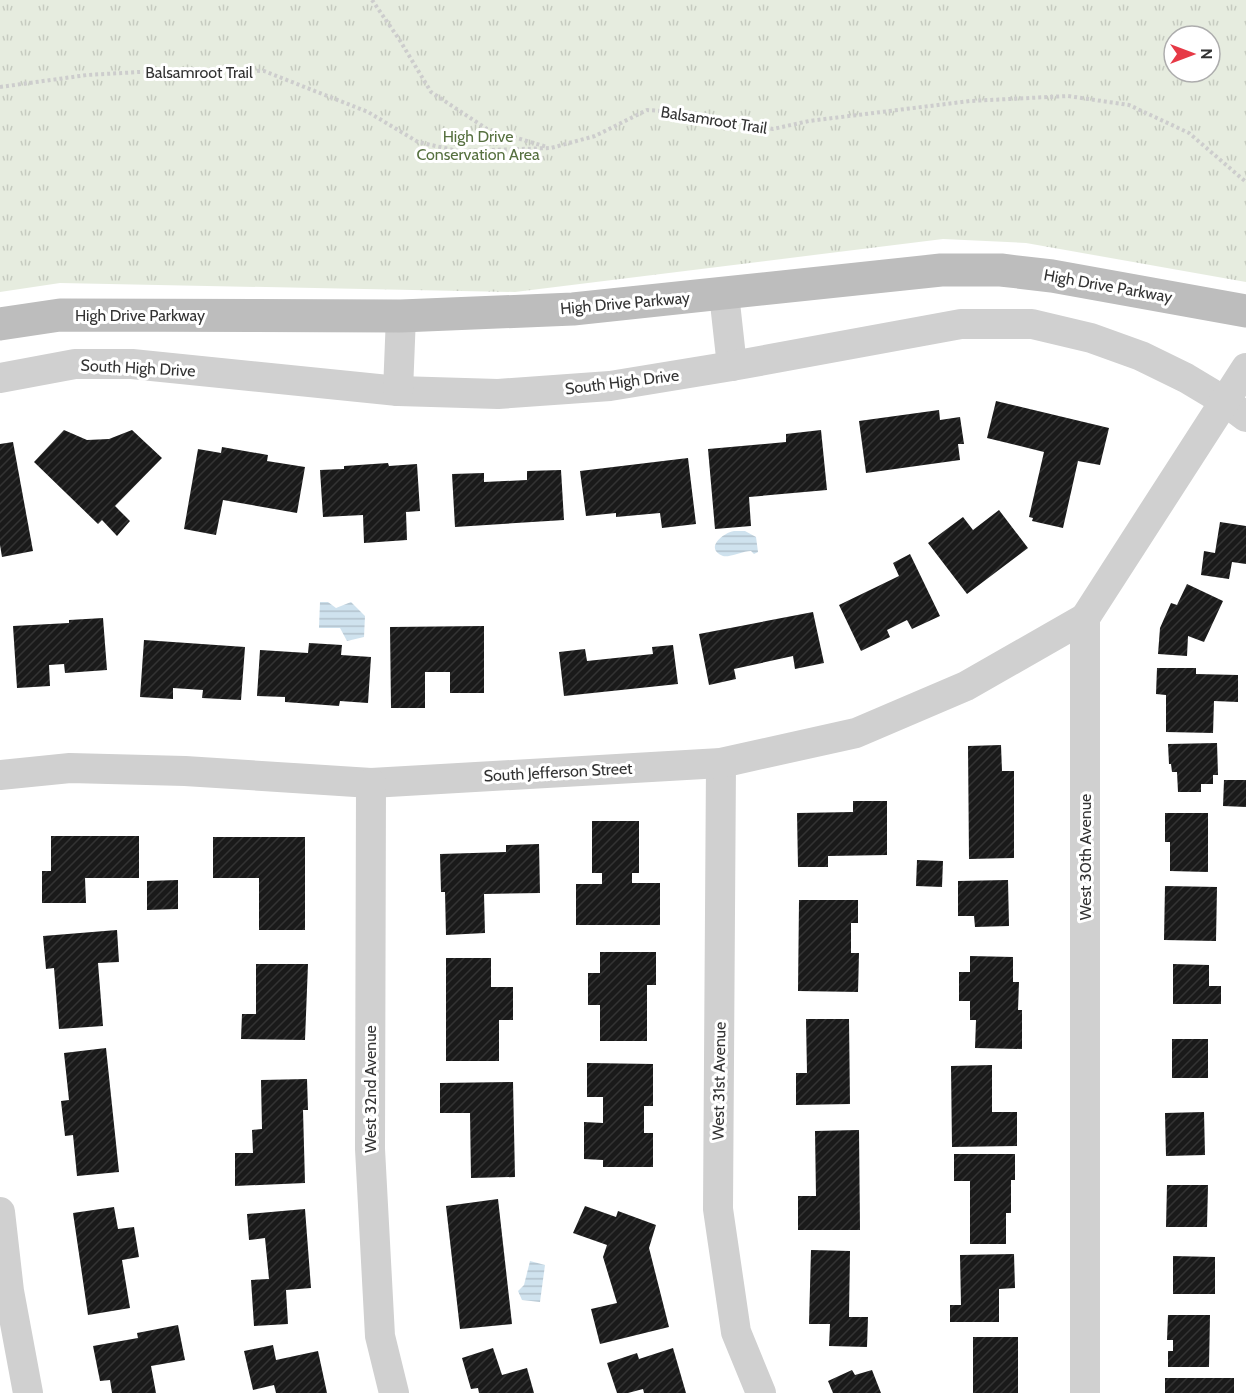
<svg xmlns="http://www.w3.org/2000/svg" width="1246" height="1393" font-family="Cabin,sans-serif">
  <style>
    .park { fill: url(#park-tufts); fill-rule: evenodd }
    .water { fill: url(#water-rules) }
    .building { fill: url(#building-hatch) }
    .lines { fill: none; stroke-linecap: round; stroke-linejoin: round }
    .path { stroke: #cdcdcd; stroke-width: 4; stroke-dasharray: 3 3; stroke-linecap: butt }
    .minor { stroke: #d0d0d0; stroke-width: 30 }
    .secondary { stroke: #bdbdbd; stroke-width: 33 }
    .labels { text-anchor: middle; dominant-baseline: central; stroke-width: 6; stroke-linejoin: round; paint-order: stroke }
    .street-label { font-size: 16px; fill: #333; stroke: #fff }
    .park-label { font-size: 16px; fill: #56703f; stroke: #fff }
  </style>
  <defs>
    <pattern id="park-tufts" width="24" height="20" patternUnits="userSpaceOnUse" patternTransform="scale(1.5)"><rect width="24" height="20" fill="#e6ecdf"/><path d="M3 7l-1-3M5 7V3M7 7l1-3M15 17l-1-3M17 17v-4M19 17l1-3" fill="none" stroke="#c6cbc0"/></pattern>
    <pattern id="water-rules" width="6" height="5" patternUnits="userSpaceOnUse" patternTransform="scale(1.5)"><rect width="6" height="5" fill="#cfe2ee"/><path d="M0 2.5h6" fill="none" stroke="#b2c2cd"/></pattern>
    <pattern id="building-hatch" width="6" height="6" patternUnits="userSpaceOnUse" patternTransform="scale(1.5)"><rect width="6" height="6" fill="#1a1a1a"/><path d="M-1 1l2-2M0 6l6-6M5 7l2-2" fill="none" stroke="#333"/></pattern>
  </defs>
  <rect width="100%" height="100%" fill="#fff"/>
  <path class="park" d="M0 0H1246V282L1026 243 943 239 515 292 60 283 0 292ZM1174 36H1210V72H1174Z"/>
  <g class="water">
    <path d="M734 531H745L756 537 758 552 754 554 751 551C743 551 728 558 723 556 704 548 723 533 734 531Z"/>
    <path d="M320 602H328L336 608 351 602 365 616 364 637 347 641 340 628H319Z"/>
    <path d="M530 1261 545 1265 540 1302 522 1300 518 1291 524 1285Z"/>
  </g>
  <g class="building">
    <path d="M996 401 1109 428 1100 465 1078 461 1063 528 1032 521 1033 518 1029 517 1044 452 987 438Z"/>
    <path d="M939 410 940 420 960 417 964 444H958L960 460 866 473 859 421Z"/>
    <path d="M64 430 87 440 109 439 132 430 162 458 115 506 130 521 117 536 102 520 98 524 34 462Z"/>
    <path d="M821 430 827 490 749 497 751 526 715 529 708 449 786 442V434Z"/>
    <path d="M13 442 33 551 2 557 0 545V444Z"/>
    <path d="M222 447 268 455 267 461 305 467 297 513 223 500 216 535 184 529 198 449 221 453Z"/>
    <path d="M688 458 696 524 662 528 660 513 616 517V513L586 516 580 471Z"/>
    <path d="M388 463 389 466 417 464 420 511 406 512 407 540 364 543 363 515 323 517 320 470 344 469V466Z"/>
    <path d="M561 470 564 520 455 527 452 474 484 473V482L527 480V471Z"/>
    <path d="M999 510 1028 548 967 594 928 543 963 517 973 530Z"/>
    <path d="M1220 522 1246 526V564L1232 562 1229 579 1201 575 1204 551 1215 553Z"/>
    <path d="M910 554 940 616 912 629 907 620 887 630 890 637 861 651 839 605 899 576 893 563Z"/>
    <path d="M1187 584 1223 601 1204 642 1188 636 1187 656 1158 654 1160 628 1171 603 1177 605Z"/>
    <path d="M813 612 824 663 795 669 793 656 734 669 736 679 709 685 699 634Z"/>
    <path d="M103 618 107 670 65 673 64 664 49 665 50 686 17 688 13 626 69 623V620Z"/>
    <path d="M484 626V693H450V672H425V708H391L390 627Z"/>
    <path d="M144 640 245 647 241 700 202 698 203 690 173 688V699L140 697Z"/>
    <path d="M309 643 342 645 341 655 371 657 368 703 340 701 339 706 285 702V697L257 696 260 650 308 653Z"/>
    <path d="M673 645 678 684 564 696 559 652 585 649 587 661 653 654 652 647Z"/>
    <path d="M1157 668H1196V674L1238 675V702L1214 701 1213 733 1166 732V695L1156 694Z"/>
    <path d="M1217 743 1218 775H1213V784H1201V792H1178L1177 772H1172L1171 764H1169L1168 744Z"/>
    <path d="M1001 745 1002 771H1014V858L969 859 968 746Z"/>
    <path d="M1224 780H1246V807L1223 806Z"/>
    <path d="M853 801H887V855L828 856V867H798L797 813 853 812Z"/>
    <path d="M1165 813H1208V872L1170 871V842H1165Z"/>
    <path d="M592 821H639V873H632V883H660V925H576V884H602V873H592Z"/>
    <path d="M51 836H139V878H85L86 903H42V871H51Z"/>
    <path d="M213 837H305V930H259V878H213Z"/>
    <path d="M539 844 540 893 484 894 485 933 446 935 445 892H441L440 854 506 852V845Z"/>
    <path d="M917 860 943 861 942 887 916 886Z"/>
    <path d="M178 880V909L147 910V881Z"/>
    <path d="M1008 880 1009 926 975 927 974 916H958V881Z"/>
    <path d="M1165 886 1217 887 1216 941 1164 940Z"/>
    <path d="M799 900H858V923H851V953H859L858 992 798 991Z"/>
    <path d="M117 930 119 962 98 963 103 1026 59 1029 54 968 46 969 43 936Z"/>
    <path d="M600 952H656V985H647V1041H600V1005H588V973H600Z"/>
    <path d="M970 956 1013 957V982H1019L1018 1010H1022V1049L975 1048 976 1020H970V1001H959V972H970Z"/>
    <path d="M446 958H491V987H513V1020H499V1061H446Z"/>
    <path d="M256 964H308L305 1040 241 1039 242 1014H256Z"/>
    <path d="M1173 964 1209 965V986H1221V1004H1173Z"/>
    <path d="M806 1019H849L850 1104 796 1105V1073H807Z"/>
    <rect x="1172" y="1039" width="36" height="39"/>
    <path d="M106 1048 119 1172 77 1176 73 1135 65 1136 61 1101 69 1100 64 1053Z"/>
    <path d="M587 1063 653 1064V1106H644V1133H653V1167H603V1160L584 1159V1122L603 1123V1097H587Z"/>
    <path d="M992 1065V1112H1017V1146L952 1147 951 1066Z"/>
    <path d="M307 1079 308 1110H303L305 1183 235 1186V1153H253L252 1130 262 1129 261 1080Z"/>
    <path d="M513 1082 515 1177 471 1178 470 1113H440V1083Z"/>
    <path d="M1204 1112 1205 1155 1166 1156 1165 1113Z"/>
    <path d="M859 1130 860 1230H798V1196H816L815 1131Z"/>
    <path d="M954 1154H1015V1180H1011V1213H1006V1244H970V1181H954Z"/>
    <path d="M1167 1185H1208L1207 1227H1166Z"/>
    <path d="M498 1199 512 1324 460 1329 446 1206Z"/>
    <path d="M585 1206 616 1217 618 1211 656 1225 649 1248 669 1327 600 1344 591 1309 617 1303 603 1257 607 1245 573 1233Z"/>
    <path d="M114 1207 118 1229 134 1227 139 1257 122 1260 130 1308 88 1315 73 1213Z"/>
    <path d="M305 1209 311 1288 286 1290 288 1324 254 1326 251 1280 269 1279 265 1238 249 1240 247 1214Z"/>
    <path d="M811 1250 850 1251 849 1317H868L867 1347 829 1346 830 1324H809Z"/>
    <path d="M1014 1254 1015 1288 999 1289V1322H950V1305H961L960 1255Z"/>
    <path d="M1173 1256 1215 1257V1294H1173Z"/>
    <path d="M1168 1315H1210L1209 1367H1168V1351H1173V1340H1167Z"/>
    <path d="M178 1325 185 1360 151 1366 156 1393H112L110 1380 100 1381 93 1346 138 1338 137 1333Z"/>
    <rect x="973" y="1337" width="45" height="56"/>
    <path d="M273 1345 276 1360 318 1351 327 1393H276L274 1385 253 1390 244 1351Z"/>
    <path d="M493 1348 502 1375 527 1368 534 1393H479L478 1388 471 1389 462 1358Z"/>
    <path d="M673 1348 686 1393H644L643 1389 628 1393H617L607 1363 637 1353 639 1359Z"/>
    <path d="M852 1370 855 1375 872 1370 881 1393H833L828 1381Z"/>
    <rect x="1165" y="1378" width="69" height="15"/>
  </g>
  <g class="lines">
    <g class="path">
      <path d="M372 0 399 39 431 92 487 129 547 147"/>
      <path d="M0 87 87 75 191 69 264 71 368 112 418 142 458 151 551 148 595 136 647 110 693 113 773 129 809 121 970 101 1068 96 1129 105 1189 133 1246 182"/>
    </g>
    <g class="minor">
      <path d="M724 294 732 366"/>
      <path d="M0 378 75 364H132L398 391 498 394 610 386 732 366 961 324H1032L1091 338 1141 356 1186 378 1226 402 1246 417"/>
      <path d="M398 391 401 316"/>
      <path d="M721 763 718 1209 736 1332 761 1393"/>
      <path d="M0 775 70 768 185 771 371 783 721 763 856 733 966 686 1085 618"/>
      <path d="M371 783 370 1149 380 1336 394 1393"/>
      <path d="M0 1212 9 1291 28 1393"/>
      <path d="M1085 1393V618L1246 368"/>
    </g>
    <path class="secondary" d="M0 324 60 315 401 316 573 309 941 270H1001L1052 276 1246 311"/>
  </g>
  <g class="labels">
    <g class="street-label">
      <text x="199" y="72">Balsamroot Trail</text>
      <text transform="translate(714 120) rotate(9)">Balsamroot Trail</text>
      <text transform="translate(1108 286) rotate(10)">High Drive Parkway</text>
      <text transform="translate(625 303) rotate(-5)">High Drive Parkway</text>
      <text x="140" y="315">High Drive Parkway</text>
      <text transform="translate(138 368) rotate(3)">South High Drive</text>
      <text transform="translate(622 382) rotate(-7)">South High Drive</text>
      <text transform="translate(558 772) rotate(-3)">South Jefferson Street</text>
      <text transform="translate(1085 857) rotate(-90)">West 30th Avenue</text>
      <text transform="translate(719 1081) rotate(-89)">West 31st Avenue</text>
      <text transform="translate(370 1089) rotate(-90)">West 32nd Avenue</text>
    </g>
    <g class="park-label">
      <text x="478" y="136">High Drive<tspan x="478" dy="18">Conservation Area</tspan></text>
    </g>
  </g>
  <g transform="translate(1192 54) rotate(90)"><circle r="28" fill="#ffffff" stroke="#adadad" stroke-width="1.5"/>
  <path d="M0-4.5L10 22L0 15L-10 22Z" fill="#e63946"/>
  <text y="-9" font-size="16" font-weight="bold" text-anchor="middle" fill="#333333">N</text>
  </g>
</svg>
